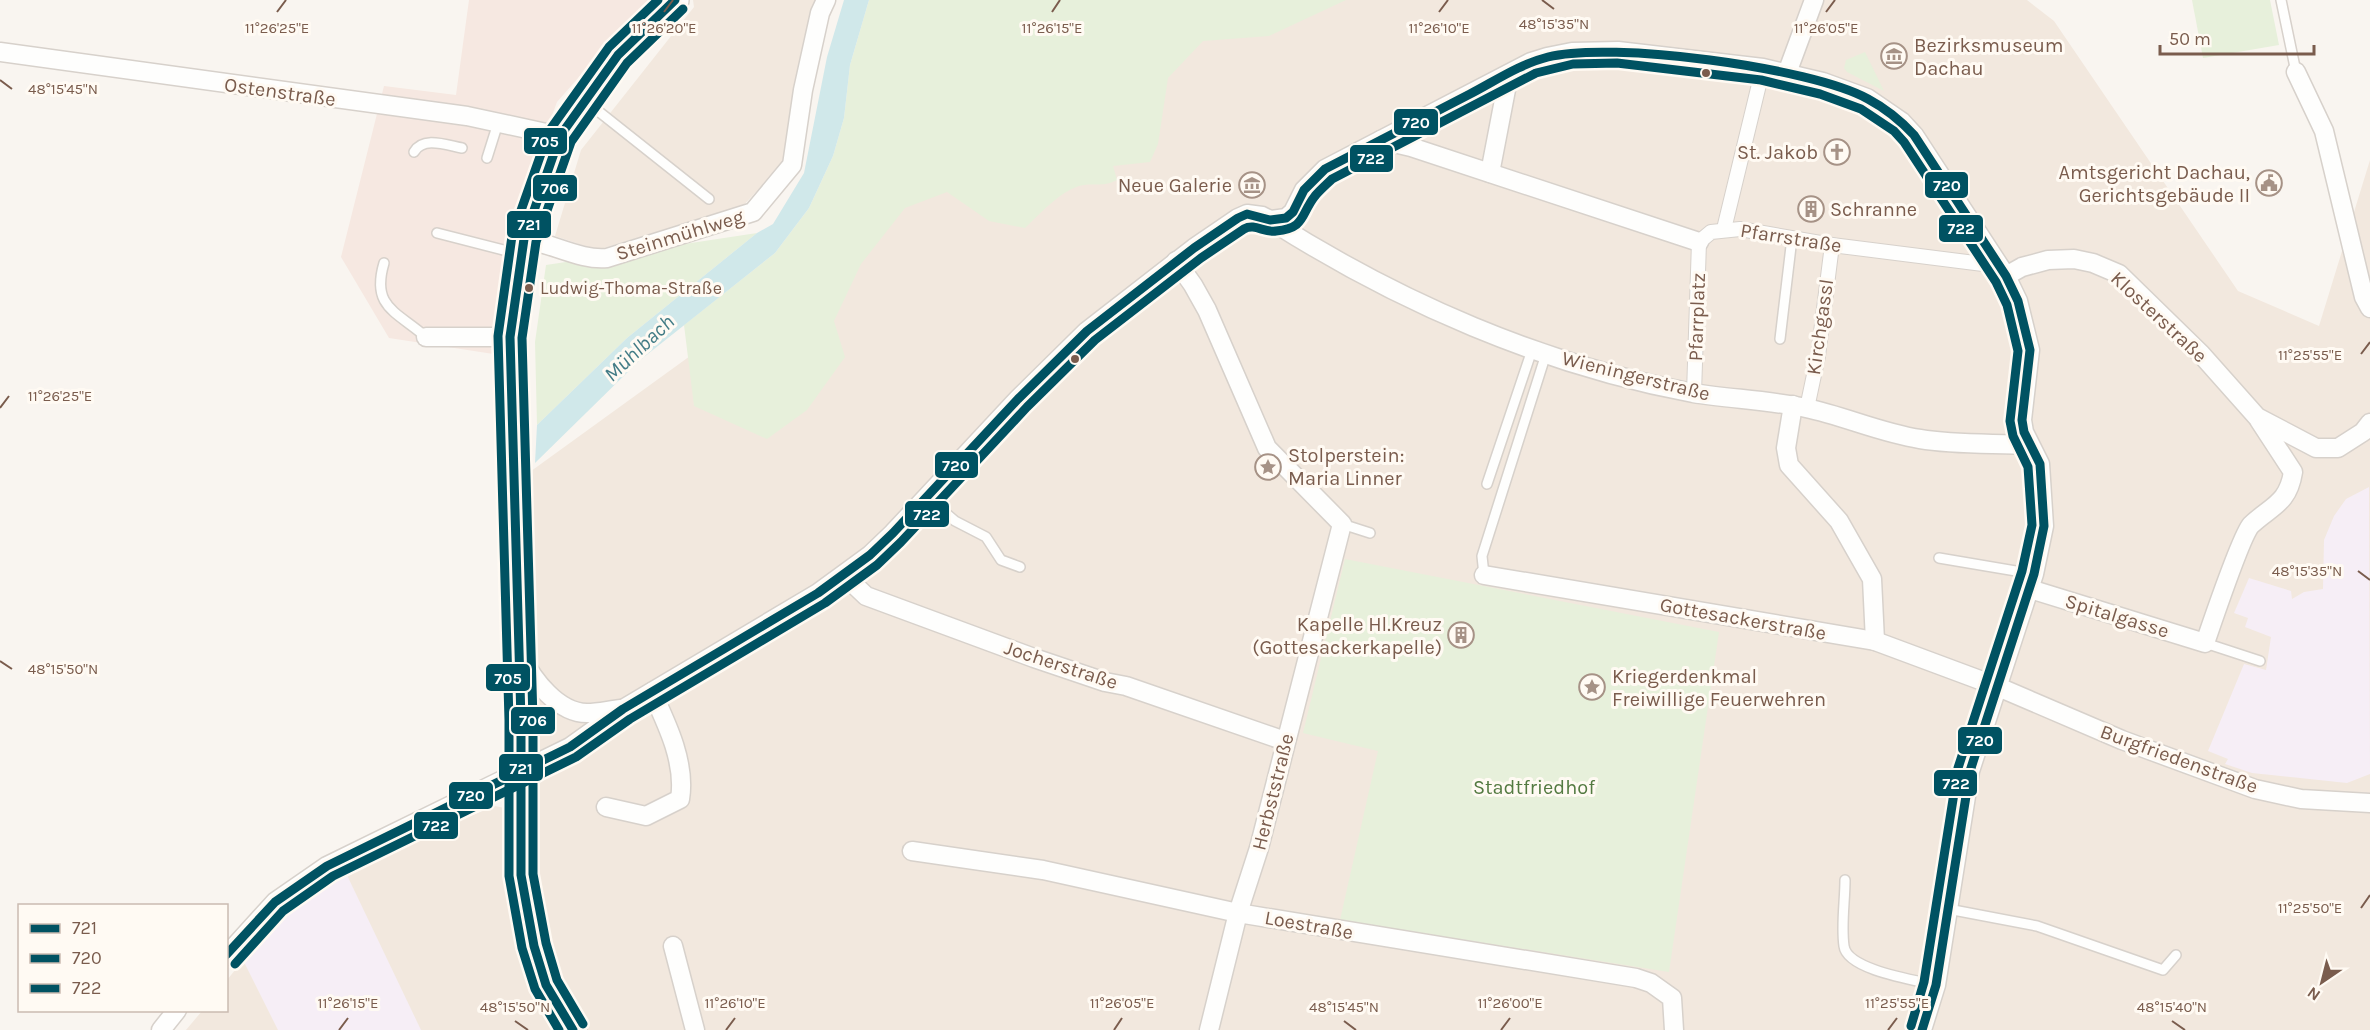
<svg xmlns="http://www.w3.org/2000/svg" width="2370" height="1030" font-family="Karla,sans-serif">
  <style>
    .residential { fill: #f2e8de }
    .commercial { fill: #f6e8e1 }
    .education { fill: #f6eef6 }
    .green { fill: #e7f0db }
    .water { fill: #d0e8ea }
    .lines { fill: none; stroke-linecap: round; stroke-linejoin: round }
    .service-casing { stroke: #d7d1cb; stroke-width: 12 }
    .pedestrian-casing { stroke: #d7d1cb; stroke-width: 16 }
    .minor-casing { stroke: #d7d1cb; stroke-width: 21 }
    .secondary-casing { stroke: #d9d2cb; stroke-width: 30 }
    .service { stroke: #fefefd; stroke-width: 9 }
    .pedestrian { stroke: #fefefd; stroke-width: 14 }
    .minor { stroke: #fefefd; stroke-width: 18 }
    .secondary { stroke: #fefefd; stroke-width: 27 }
    .bus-1-casing { stroke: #fffaf3; stroke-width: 14 }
    .bus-2-casing { stroke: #fffaf3; stroke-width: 14 }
    .bus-3-casing { stroke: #fffaf3; stroke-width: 14 }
    .bus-4-casing { stroke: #fffaf3; stroke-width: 14 }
    .bus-5-casing { stroke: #fffaf3; stroke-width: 14 }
    .bus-1 { stroke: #005262; stroke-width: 9 }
    .bus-2 { stroke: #005262; stroke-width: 9 }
    .bus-3 { stroke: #005262; stroke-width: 9 }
    .bus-4 { stroke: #005262; stroke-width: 9 }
    .bus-5 { stroke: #005262; stroke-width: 9 }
    .ticks { fill: none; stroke: #7a5c4d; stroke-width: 2 }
    .bus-dot { fill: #7a5c4d; stroke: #fffaf3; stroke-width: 2 }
    .labels { text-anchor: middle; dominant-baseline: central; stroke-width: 6; stroke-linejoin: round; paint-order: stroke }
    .bus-label { font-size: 18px; fill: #7a5c4d; stroke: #fffaf3; text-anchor: start }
    .poi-label { font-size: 20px; fill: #7a5c4d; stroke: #fffaf3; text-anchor: start }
    .street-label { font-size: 20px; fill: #7a5c4d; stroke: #fffaf3 }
    .park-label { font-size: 20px; fill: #537a41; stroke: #fffaf3 }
    .water-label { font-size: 21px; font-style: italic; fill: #437c86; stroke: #fffaf3 }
    .ticks-label { font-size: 15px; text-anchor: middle; fill: #7a5c4d; stroke: #fffaf3; stroke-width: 6; stroke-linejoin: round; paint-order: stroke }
    .line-badge { stroke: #fffaf3; stroke-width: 2 }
    .badge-label { font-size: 16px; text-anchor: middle; font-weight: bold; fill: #fff }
  </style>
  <rect width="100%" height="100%" fill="#f9f5f0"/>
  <g class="residential">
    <path d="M693 0H821L784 161 743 206 597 250 555 236 581 150 694 7Z"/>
    <path d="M1265 0H2027L2054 21 2238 291 2319 326 2370 160V1030H186L202 1011 226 1010 227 980 278 917 358 862 495 806 528 813 527 474 929 183Z"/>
  </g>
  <path class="commercial" d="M469 0H654L621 29 557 102 518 207 505 270 500 355 389 338 341 257 384 86 456 95Z"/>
  <g class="education">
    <path d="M2369 487 2370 774 2347 783 2252 773 2225 764 2228 759 2208 751 2244 664 2266 670 2271 637 2245 627 2248 618 2234 613 2249 578 2291 591 2292 599 2304 592 2323 589 2324 540 2334 516 2346 499Z"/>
    <path d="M345 871 421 1030H278L243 960 278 917Z"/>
  </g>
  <g class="green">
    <path d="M869 0H1346L1269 36 1203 41 1168 78 1158 144 1150 162 1113 166 1117 180C1101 188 1093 182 1079 186 1058 193 1040 214 1025 228L989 221 947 192 905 208 861 264 834 321 845 357 807 410 767 439 694 406 684 325 775 253 809 208 833 156 844 118 850 65Z"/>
    <path d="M2192 0H2270L2279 45 2203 58Z"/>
    <path d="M1865 52 1884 91 1847 72 1844 68 1846 60Z"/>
    <path d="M757 233 627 338 537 425 535 342 546 265Z"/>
    <path d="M1345 559 1719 632 1669 972 1340 920 1378 751 1303 733Z"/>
  </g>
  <path class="water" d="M844 0H869L850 65 844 118 833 156 809 208 775 253 639 361 535 463 537 425 627 338 757 233 773 224 804 173 827 57Z"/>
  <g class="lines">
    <g class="service-casing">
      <g id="service">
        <path d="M2281 0 2296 72"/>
        <path d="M588 103 709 199"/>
        <path d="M414 152C423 136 446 145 462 148"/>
        <path d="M487 158 498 123"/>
        <path d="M437 233 519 254"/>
        <path d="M384 263C371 307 396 311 426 337"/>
        <path d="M1780 339 1792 238"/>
        <path d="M1487 484 1532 350"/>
        <path d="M927 497 955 521 986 537 1001 560 1020 567"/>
        <path d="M1342 524 1370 533"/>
        <path d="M1939 558 2034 574"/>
        <path d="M1484 575 1482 556 1546 354"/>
        <path d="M2205 643 2260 661"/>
        <path d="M1845 880C1845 901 1841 925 1844 946 1847 970 1915 980 1936 985"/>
        <path d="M1948 909 2037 926 2163 970 2176 955"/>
      </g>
    </g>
    <g class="pedestrian-casing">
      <g id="pedestrian">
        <path d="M1724 229 1763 68"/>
        <path d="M1694 393 1699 242 1711 232 1740 229 1832 245 1999 266"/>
        <path d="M1807 408 1818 356 1832 245"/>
      </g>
    </g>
    <g class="minor-casing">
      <g id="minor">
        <path d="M0 52 467 116 560 136"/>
        <path d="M2296 72 2324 131 2364 297 2370 308"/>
        <path d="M1787 73 1814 0"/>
        <path d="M1381 140 1411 147 1699 242"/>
        <path d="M1490 173 1509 74"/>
        <path d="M1270 220C1398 302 1543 365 1693 393 1730 399 1769 400 1806 408 1844 416 1881 433 1920 439 1955 445 1993 443 2029 445"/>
        <path d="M524 239C551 243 582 261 607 258L753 212 792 165 803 90 820 13 826 0"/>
        <path d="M1176 261 1193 285 1207 310 1267 448 1342 524 1259 848 1238 913 1209 1030"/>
        <path d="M2006 276 2022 267 2048 260 2074 259 2093 263 2119 274 2201 354 2257 417 2316 448H2338L2363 432 2370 423"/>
        <path d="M426 337H510"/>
        <path d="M1793 405 1786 448 1789 465 1839 521 1872 579 1875 641"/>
        <path d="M844 575 866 596 1034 658 1105 682 1126 686 1285 741"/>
        <path d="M1484 575 1875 641 1996 686 2122 740 2255 789 2301 799 2370 803"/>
        <path d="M2030 589 2205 643C2212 623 2241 536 2251 525 2271 506 2288 504 2293 472L2259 420"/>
        <path d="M521 656C533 680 558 713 587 713 598 713 610 710 621 709"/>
        <path d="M606 807 646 816 680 799C686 763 667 724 652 692"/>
        <path d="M912 851 1043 870 1238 913 1636 978 1651 983 1672 998 1674 1030"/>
        <path d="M673 946 695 1030"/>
        <path d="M226 956 275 902 327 866 570 747 623 709 818 593 870 555 893 533 1018 399 1087 331 1194 248 1238 218 1247 214 1262 216 1270 220 1286 218 1293 212 1304 190 1325 169 1531 62 1547 57 1572 52 1618 51 1763 68 1823 82 1867 98 1902 122 1914 135 2006 276 2018 301 2030 350 2022 420 2024 432 2040 464 2044 526 2034 574 1970 771 1936 985 1922 1030"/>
        <path d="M161 1030 177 1010"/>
      </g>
    </g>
    <g class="secondary-casing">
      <path id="secondary" d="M573 1030 546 985 534 946 521 875V720L510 337 524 239 560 136 618 55 675 0"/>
    </g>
    <use href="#service" class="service"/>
    <use href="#pedestrian" class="pedestrian"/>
    <use href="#minor" class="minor"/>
    <use href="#secondary" class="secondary"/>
    <g class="bus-1-casing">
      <path id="bus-1" d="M573 1030 546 985 534 946 521 875V720L510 337 524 239 560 136 618 55 675 0"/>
    </g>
    <g class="bus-2-casing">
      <path id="bus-2" d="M226 955 275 902 327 866 570 747 623 709 818 593 870 555 893 533 1018 399 1087 331 1194 248 1238 218 1247 214 1270 220 1286 218 1293 212 1304 190 1325 169C1373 144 1422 119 1470 94 1495 81 1520 64 1548 57 1611 41 1810 67 1868 99 1885 108 1901 121 1914 135L2006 276 2018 301 2030 350 2022 420 2024 432 2040 464 2044 526 2034 574 1970 771 1936 985 1922 1030"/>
    </g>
    <g class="bus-3-casing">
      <path id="bus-3" d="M235 964 283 911 333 876 576 757 630 719 825 603 877 565 901 542 1027 407 1095 340 1201 258 1244 229C1255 223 1264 233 1276 231 1306 228 1300 215 1315 196 1320 190 1327 184 1332 179L1536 73 1573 64 1617 63 1761 80 1820 94 1861 109 1894 131 1904 142 1996 282 2007 305 2018 351 2010 421 2013 436 2028 467 2032 525 2022 571 1958 768 1924 982 1911 1026"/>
    </g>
    <g class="bus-4-casing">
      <path id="bus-4" d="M583 1024 557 980 546 943 533 874V720L522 338 536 242 571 142 627 63 683 9"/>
    </g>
    <g class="bus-5-casing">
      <path id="bus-5" d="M559 1030 535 989 522 948 509 876V720L498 336 512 236 549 131 609 47 658 0"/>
    </g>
    <use href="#bus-1" class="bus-1"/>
    <use href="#bus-2" class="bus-2"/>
    <use href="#bus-3" class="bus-3"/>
    <use href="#bus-4" class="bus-4"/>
    <use href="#bus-5" class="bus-5"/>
  </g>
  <path class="ticks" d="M1542 0 1554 9M277 12 286 0M664 12 673 0M1052 12 1060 0M1439 12 1448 0M1826 12 1835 0M0 80 12 89M2361 354 2370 342M0 408 9 396M2358 571 2370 580M0 661 12 669M2361 908 2370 895M515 1021 528 1030M1344 1021 1356 1030M2172 1021 2185 1030M339 1030 348 1018M726 1030 735 1018M1114 1030 1122 1018M1501 1030 1510 1018M1888 1030 1897 1018"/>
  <defs>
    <g id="museum-ring" transform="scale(1.35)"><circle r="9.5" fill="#fffaf3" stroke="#a69286" stroke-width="1.5"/><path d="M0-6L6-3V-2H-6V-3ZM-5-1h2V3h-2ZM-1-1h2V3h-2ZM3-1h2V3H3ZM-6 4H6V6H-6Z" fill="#a69286"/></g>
    <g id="church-ring" transform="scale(1.35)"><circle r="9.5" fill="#fffaf3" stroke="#a69286" stroke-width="1.5"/><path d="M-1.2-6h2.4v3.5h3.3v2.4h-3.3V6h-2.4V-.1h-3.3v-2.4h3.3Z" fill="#a69286"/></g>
    <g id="civic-ring" transform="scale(1.35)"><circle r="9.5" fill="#fffaf3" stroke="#a69286" stroke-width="1.5"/><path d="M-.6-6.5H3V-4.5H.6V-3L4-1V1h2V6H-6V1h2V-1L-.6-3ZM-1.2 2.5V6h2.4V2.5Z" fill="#a69286"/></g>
    <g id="building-ring" transform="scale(1.35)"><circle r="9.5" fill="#fffaf3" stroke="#a69286" stroke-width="1.5"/><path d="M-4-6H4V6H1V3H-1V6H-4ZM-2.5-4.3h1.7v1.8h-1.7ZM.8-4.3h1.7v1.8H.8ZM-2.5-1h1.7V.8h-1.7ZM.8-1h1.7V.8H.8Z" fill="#a69286"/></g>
    <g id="sight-ring" transform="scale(1.35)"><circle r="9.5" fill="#fffaf3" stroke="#a69286" stroke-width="1.5"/><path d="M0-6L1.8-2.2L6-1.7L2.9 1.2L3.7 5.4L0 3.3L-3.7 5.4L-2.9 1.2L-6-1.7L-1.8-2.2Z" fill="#a69286"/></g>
  </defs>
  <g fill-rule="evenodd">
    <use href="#museum-ring" x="1894" y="56"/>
    <use href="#church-ring" x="1837" y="152"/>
    <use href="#civic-ring" x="2269" y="183"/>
    <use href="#museum-ring" x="1252" y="185"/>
    <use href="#building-ring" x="1811" y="209"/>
    <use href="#sight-ring" x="1268" y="467"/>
    <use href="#building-ring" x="1461" y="635"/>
    <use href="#sight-ring" x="1592" y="687"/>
  </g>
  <g class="bus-dot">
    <circle cx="1706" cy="73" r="5"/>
    <circle cx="529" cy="288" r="5"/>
    <circle cx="1075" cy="359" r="5"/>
  </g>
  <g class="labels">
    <g class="bus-label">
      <text x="540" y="288">Ludwig-Thoma-Straße</text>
    </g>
    <g class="poi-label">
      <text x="1914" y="45">Bezirksmuseum<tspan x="1914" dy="23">Dachau</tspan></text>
      <text x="1818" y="152" text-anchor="end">St. Jakob</text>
      <text x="2250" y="172" text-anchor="end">Amtsgericht Dachau,<tspan x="2250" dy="23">Gerichtsgebäude II</tspan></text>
      <text x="1232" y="185" text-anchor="end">Neue Galerie</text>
      <text x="1830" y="209">Schranne</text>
      <text x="1288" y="455">Stolperstein:<tspan x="1288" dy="23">Maria Linner</tspan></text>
      <text x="1442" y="624" text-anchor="end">Kapelle Hl.Kreuz<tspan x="1442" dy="23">(Gottesackerkapelle)</tspan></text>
      <text x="1612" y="676">Kriegerdenkmal<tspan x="1612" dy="23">Freiwillige Feuerwehren</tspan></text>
    </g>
    <g class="street-label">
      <text transform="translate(280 92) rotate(8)">Ostenstraße</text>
      <text transform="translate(680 235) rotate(-17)">Steinmühlweg</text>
      <text transform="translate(1791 238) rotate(9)">Pfarrstraße</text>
      <text transform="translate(1697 317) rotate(-88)">Pfarrplatz</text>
      <text transform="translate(2159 317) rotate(43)">Klosterstraße</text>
      <text transform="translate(1820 327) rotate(-82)">Kirchgassl</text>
      <text transform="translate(1636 376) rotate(14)">Wieningerstraße</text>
      <text transform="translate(2117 616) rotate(17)">Spitalgasse</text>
      <text transform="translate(1743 619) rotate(10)">Gottesackerstraße</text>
      <text transform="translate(1061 665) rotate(18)">Jocherstraße</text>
      <text transform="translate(2179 759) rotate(20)">Burgfriedenstraße</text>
      <text transform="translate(1273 792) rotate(-76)">Herbststraße</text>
      <text transform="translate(1309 925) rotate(10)">Loestraße</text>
    </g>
    <g class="park-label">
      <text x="1534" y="787">Stadtfriedhof</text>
    </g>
    <g class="water-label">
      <text transform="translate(639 348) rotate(-43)">Mühlbach</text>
    </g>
  </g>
  <g class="ticks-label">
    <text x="1554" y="29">48°15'35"N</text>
    <text x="277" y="33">11°26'25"E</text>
    <text x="664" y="33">11°26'20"E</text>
    <text x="1052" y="33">11°26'15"E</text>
    <text x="1439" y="33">11°26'10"E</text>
    <text x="1826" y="33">11°26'05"E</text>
    <text x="63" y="94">48°15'45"N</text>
    <text x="2310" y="360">11°25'55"E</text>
    <text x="60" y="401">11°26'25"E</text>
    <text x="2307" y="576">48°15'35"N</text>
    <text x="63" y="674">48°15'50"N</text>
    <text x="2310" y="913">11°25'50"E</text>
    <text x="348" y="1008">11°26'15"E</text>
    <text x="735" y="1008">11°26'10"E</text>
    <text x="1122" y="1008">11°26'05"E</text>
    <text x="1510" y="1008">11°26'00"E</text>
    <text x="1897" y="1008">11°25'55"E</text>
    <text x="515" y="1012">48°15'50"N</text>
    <text x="1344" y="1012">48°15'45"N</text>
    <text x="2172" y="1012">48°15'40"N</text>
  </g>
  <g class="line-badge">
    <rect x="1393" y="108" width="46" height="28" rx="6" fill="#005262"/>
    <rect x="523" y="127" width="45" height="28" rx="6" fill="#005262"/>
    <rect x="1349" y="144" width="45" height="29" rx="6" fill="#005262"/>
    <rect x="1924" y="171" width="45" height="28" rx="6" fill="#005262"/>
    <rect x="532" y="174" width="46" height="28" rx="6" fill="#005262"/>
    <rect x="506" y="210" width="46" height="29" rx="6" fill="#005262"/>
    <rect x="1938" y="214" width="46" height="29" rx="6" fill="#005262"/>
    <rect x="934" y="451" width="45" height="28" rx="6" fill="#005262"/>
    <rect x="904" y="500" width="46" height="28" rx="6" fill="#005262"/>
    <rect x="485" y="663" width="46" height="29" rx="6" fill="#005262"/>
    <rect x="510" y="706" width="46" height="29" rx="6" fill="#005262"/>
    <rect x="1957" y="726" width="46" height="29" rx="6" fill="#005262"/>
    <rect x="498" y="753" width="46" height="29" rx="6" fill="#005262"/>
    <rect x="1933" y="769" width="45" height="28" rx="6" fill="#005262"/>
    <rect x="448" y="781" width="46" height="29" rx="6" fill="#005262"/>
    <rect x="413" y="811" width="46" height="29" rx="6" fill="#005262"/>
  </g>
  <g class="badge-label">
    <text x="1416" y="128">720</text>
    <text x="545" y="147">705</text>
    <text x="1371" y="164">722</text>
    <text x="1947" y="191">720</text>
    <text x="555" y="194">706</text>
    <text x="529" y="230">721</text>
    <text x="1961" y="234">722</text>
    <text x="956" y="471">720</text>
    <text x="927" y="520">722</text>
    <text x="508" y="684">705</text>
    <text x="533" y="726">706</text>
    <text x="1980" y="746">720</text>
    <text x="521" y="774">721</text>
    <text x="1956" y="789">722</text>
    <text x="471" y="801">720</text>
    <text x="436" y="831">722</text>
  </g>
  <rect x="18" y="904" width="210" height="108" fill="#fffaf3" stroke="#cabbb1" stroke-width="1.5"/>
  <rect x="30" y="924" width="30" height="9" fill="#005262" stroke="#cabbb1" stroke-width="1.5"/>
  <text x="72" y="934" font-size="18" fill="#7a5c4d">721</text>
  <rect x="30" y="954" width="30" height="9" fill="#005262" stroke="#cabbb1" stroke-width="1.5"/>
  <text x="72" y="964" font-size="18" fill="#7a5c4d">720</text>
  <rect x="30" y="984" width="30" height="9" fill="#005262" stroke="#cabbb1" stroke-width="1.5"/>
  <text x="72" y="994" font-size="18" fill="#7a5c4d">722</text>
  <g transform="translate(2322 982) rotate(215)" stroke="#fffaf3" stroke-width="4.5" paint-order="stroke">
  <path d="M0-4.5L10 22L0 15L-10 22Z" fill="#7a5c4d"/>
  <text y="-9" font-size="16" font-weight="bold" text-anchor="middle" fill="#7a5c4d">N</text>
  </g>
  <path d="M2160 45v9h154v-9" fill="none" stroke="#7a5c4d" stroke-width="3"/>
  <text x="2169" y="45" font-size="18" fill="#7a5c4d" stroke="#fffaf3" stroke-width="4.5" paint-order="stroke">50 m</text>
</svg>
